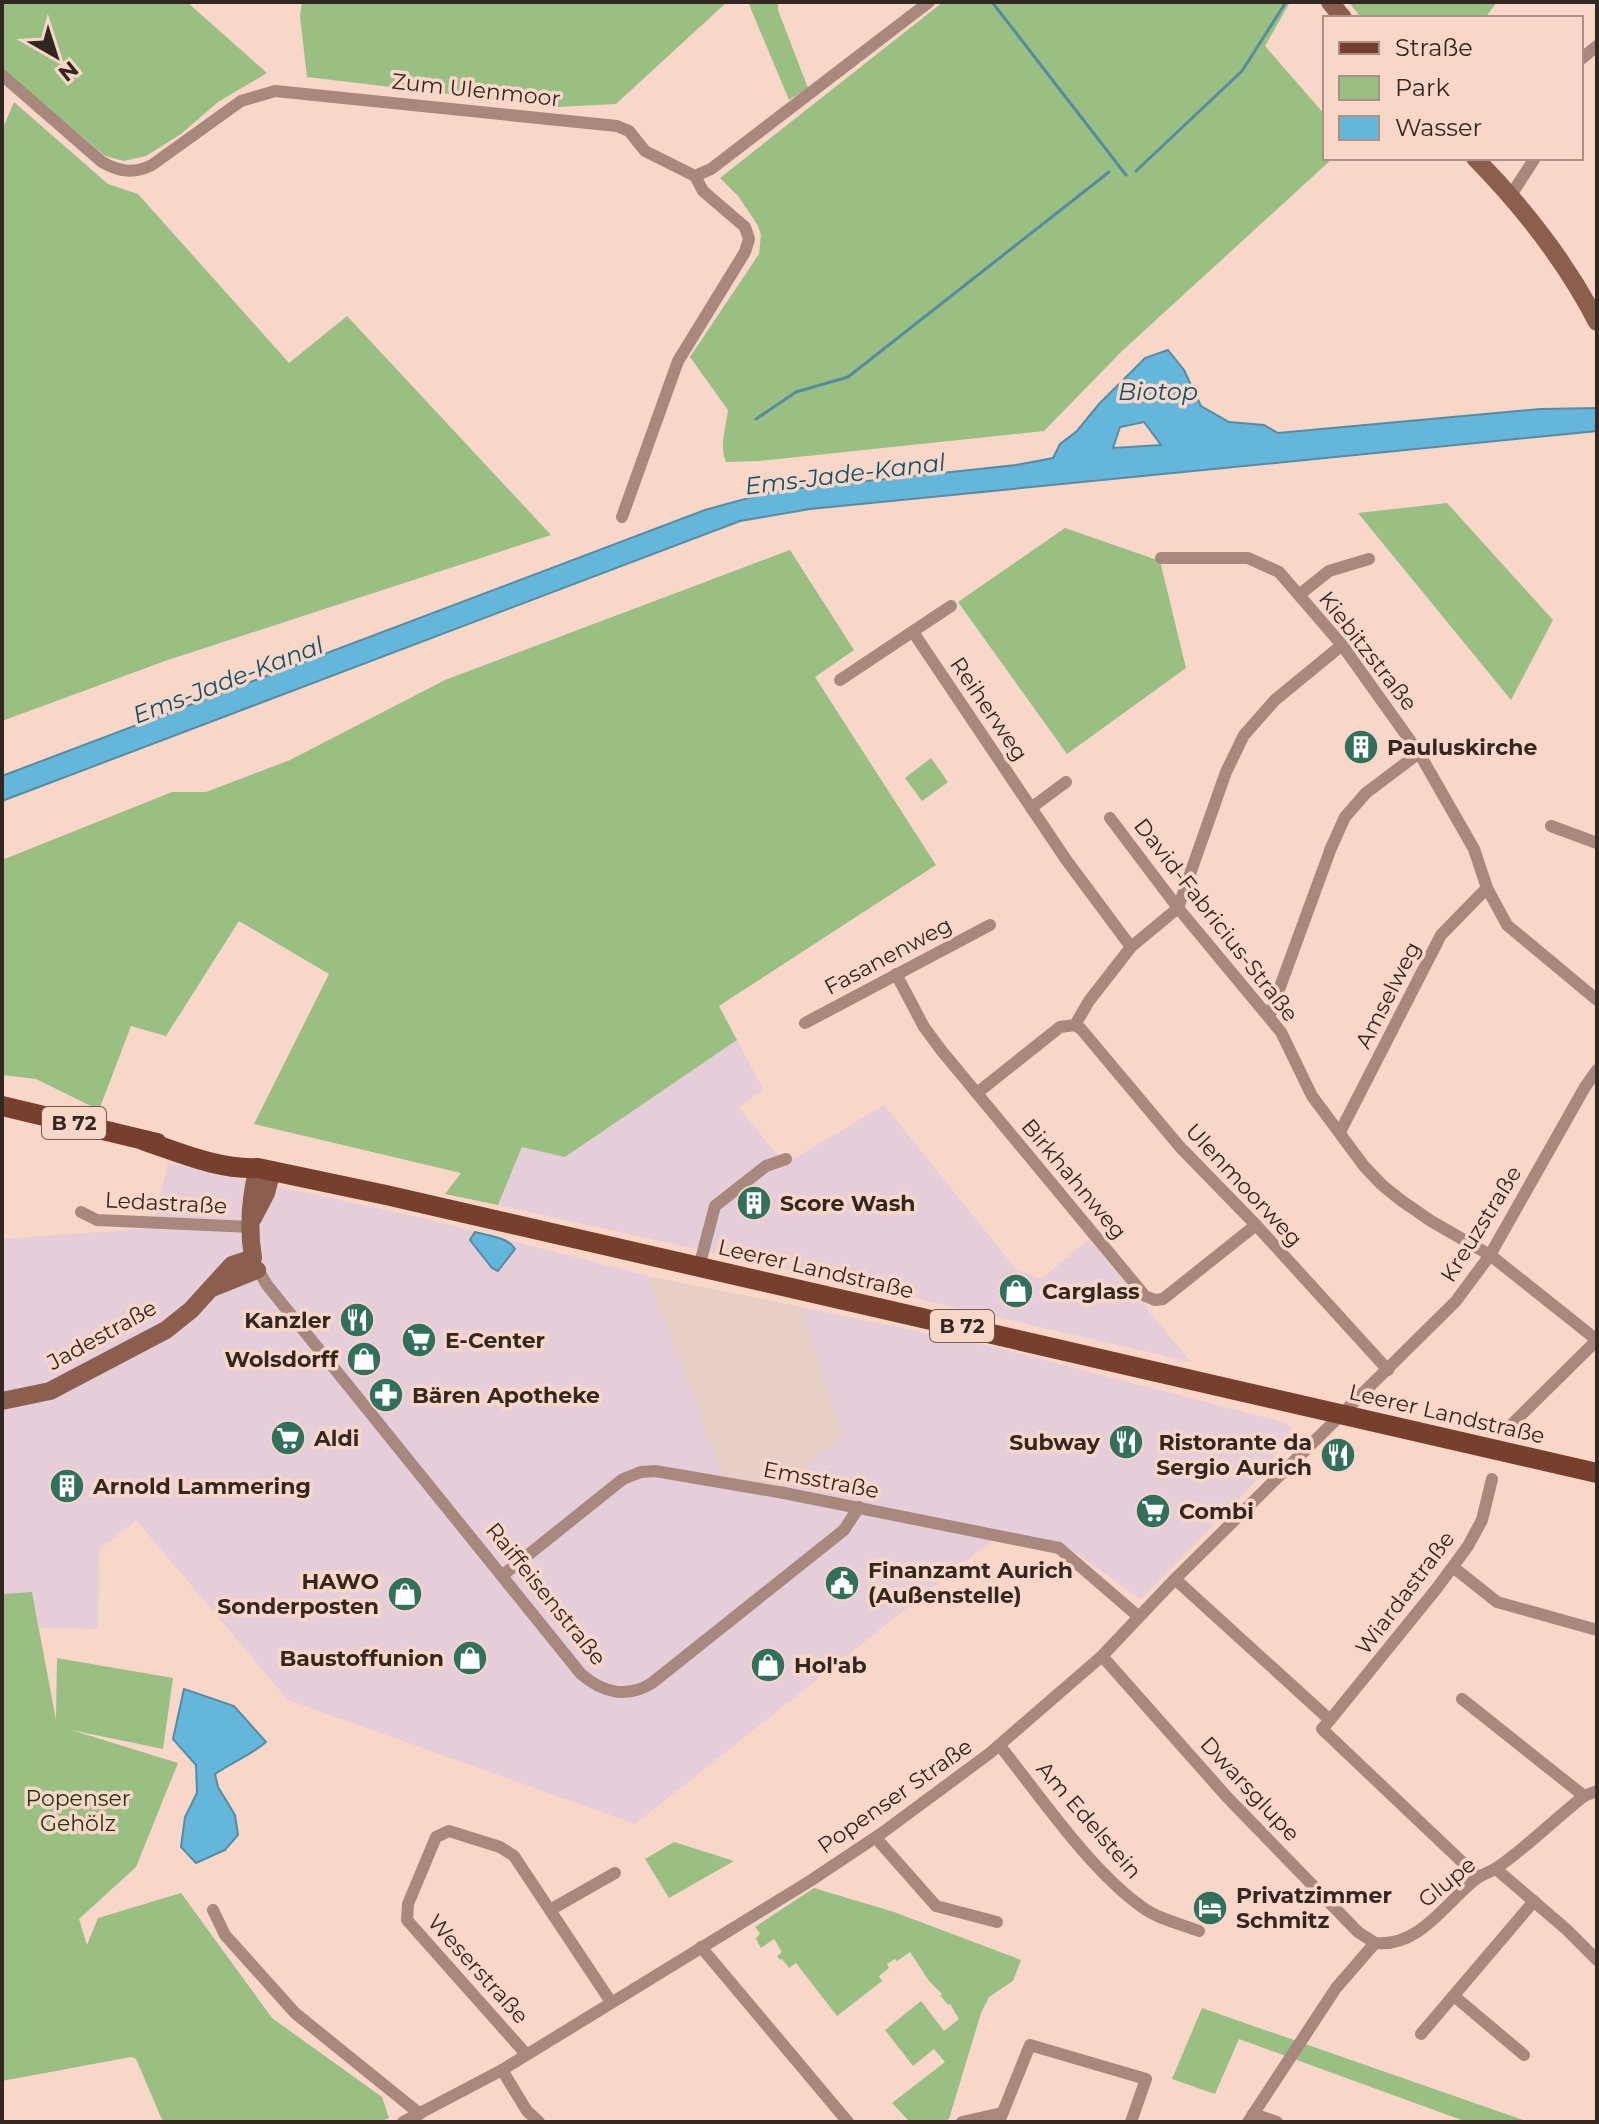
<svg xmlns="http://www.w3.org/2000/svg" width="1599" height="2124" font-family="Montserrat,sans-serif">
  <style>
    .commercial { fill: #e5cdd9 }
    .industrial { fill: #e7cfc6 }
    .green { fill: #9abf82 }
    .water { fill: #64b7da; stroke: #558ca2; stroke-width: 2; fill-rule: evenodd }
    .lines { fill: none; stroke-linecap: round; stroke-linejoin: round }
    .stream { stroke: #558ca2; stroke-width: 3 }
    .street { stroke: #a8887d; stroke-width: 12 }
    .secondary { stroke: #8c5e4e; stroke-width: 18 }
    .primary { stroke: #76402d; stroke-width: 20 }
    .labels { text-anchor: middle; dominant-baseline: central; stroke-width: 7; stroke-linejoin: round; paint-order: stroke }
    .shield { fill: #f8d7c8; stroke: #6e5c53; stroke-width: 2 }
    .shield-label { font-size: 20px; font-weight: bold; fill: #332721 }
    .street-label { font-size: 22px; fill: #332721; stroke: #f8d7c8 }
    .poi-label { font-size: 22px; font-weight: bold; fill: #332721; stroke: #f8d7c8; text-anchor: start }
    .park-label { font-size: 22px; fill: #1f380b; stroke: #f8d7c8 }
    .water-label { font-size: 24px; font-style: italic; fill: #0e536c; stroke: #f8d7c8 }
  </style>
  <rect width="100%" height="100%" fill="#f8d7c8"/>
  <g class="commercial">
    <path d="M737 1040 763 1089 739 1108 785 1164 884 1105 1016 1269 1041 1279 1089 1239 1191 1362 850 1283 498 1205 522 1147 565 1157Z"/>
    <path d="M168 1163 427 1219 648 1276 725 1479 843 1436 801 1307 994 1347 1286 1423 1292 1428 1266 1471 1141 1599 1061 1543 1004 1531 635 1824 288 1700 136 1520 99 1550 98 1629 40 1628 32 1592 2 1594V1239L152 1228Z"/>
  </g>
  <path class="industrial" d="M648 1276 801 1307 843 1435 784 1487 724 1479Z"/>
  <g class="green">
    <path d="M2 2H187L267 73 218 102 181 134 146 156 124 161 105 156 2 68Z"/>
    <path d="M302 2H727L616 104 557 107 307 77 300 17Z"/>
    <path d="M748 2H778V10L808 88 789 100Z"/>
    <path d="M943 2H1290L1265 46 1325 115V158H1333L1122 351 1044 431 759 461 726 462C719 446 726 427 728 410L690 357 759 254 761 234 757 224 738 196 720 178Z"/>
    <path d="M1349 2H1497L1485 18H1361Z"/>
    <path d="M14 102 108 184 138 194 289 363 347 316 551 535 165 661 2 721V130Z"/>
    <path d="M1447 503 1553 620 1511 700 1358 513Z"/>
    <path d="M1065 528 1160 561 1186 668 1067 754 958 602Z"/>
    <path d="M790 550 854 650 815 677 936 865 719 1006 737 1040 565 1157 522 1147 498 1205 445 1194 461 1173 254 1124 329 974 239 921 166 1036 131 1026 99 1110 36 1079 2 1075V860L172 792H206L290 760 445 680Z"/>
    <path d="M931 758 948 782 922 801 905 778Z"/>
    <path d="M32 1592 56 1720 57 1658 173 1678 163 1749 71 1730 178 1763 136 1867 79 1919 87 1945 98 1918 181 1893 272 2018 382 2097 389 2118 379 2122H163L136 2059 131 2057 2 2081V1594Z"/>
    <path d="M674 1842 734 1861 669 1898 645 1859Z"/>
    <path d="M814 1888 894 1912 1021 1960 1013 1981 989 1997 981 2013 949 2119 940 2122H910L892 2103 945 2062 934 2049 913 2066 885 2030 921 2001 944 2031 959 2019 950 2004 948 2005 940 1995 942 1994 929 1981 910 1952 897 1961 895 1959 887 1964 889 1968 879 1976 882 1981 837 2016 796 1963 789 1968 782 1959 780 1960 777 1956 782 1952 774 1939 761 1948 756 1939 760 1933 755 1927Z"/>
    <path d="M1202 2008 1529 2122H1467L1239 2039 1215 2094 1172 2079Z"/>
  </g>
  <g class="water">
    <path d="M1168 350 1184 370 1201 406 1229 422 1264 425 1278 433 1541 409 1597 408V431L810 509 740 521 2 801V776L705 510 774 491 1016 465 1053 458 1060 444 1077 431 1099 404 1145 358ZM1144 422 1161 445 1113 448 1120 427Z"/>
    <path d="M475 1232C489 1236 508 1237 515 1249L498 1271 492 1268 470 1240Z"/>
    <path d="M184 1689 234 1706 266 1742C250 1756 232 1762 215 1774L218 1787 235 1815 238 1835 225 1850 196 1863 181 1847 185 1817 197 1793 196 1765 173 1739Z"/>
  </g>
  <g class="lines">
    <g class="stream">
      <path d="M992 2 1126 175"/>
      <path d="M1136 171 1242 71 1286 2"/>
      <path d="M756 419 796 392 848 377 1109 172"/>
    </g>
    <g class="street">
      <path d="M1581 59 1597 46"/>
      <path d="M2 75 102 162C120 172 134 174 152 165L241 101 275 91 617 126 629 131 645 151 695 176 711 169 929 2"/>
      <path d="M1511 195 1535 158"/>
      <path d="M622 517 678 361 745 252 749 239 745 227 703 191 695 176"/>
      <path d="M1161 558H1248L1279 572 1342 645 1419 753 1474 849 1487 888 1507 925 1597 1000"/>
      <path d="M1299 595 1329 571 1369 559"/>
      <path d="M913 632 1067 861 1131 947"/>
      <path d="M840 680 951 606"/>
      <path d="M1031 808 1066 782"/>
      <path d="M1110 818 1178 908 1281 1032 1312 1096 1364 1166 1382 1185 1402 1201 1431 1221 1490 1255 1597 1340"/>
      <path d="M1551 826 1597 843"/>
      <path d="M896 974 924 1027 941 1050 1145 1296 1155 1300 1163 1299 1256 1225"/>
      <path d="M1269 1017 1331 848 1345 817 1366 793 1419 753"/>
      <path d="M805 1023 990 925"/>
      <path d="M1075 1025 1081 1029 1180 1147 1256 1225 1388 1370"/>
      <path d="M977 1093 1060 1027 1075 1025 1089 1001 1131 947 1178 908 1226 772 1244 735 1275 700 1342 645"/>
      <path d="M1340 1132 1441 935 1487 888"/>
      <path d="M81 1212 97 1220 251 1227"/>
      <path d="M256 1266 267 1285 581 1674C602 1692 627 1699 652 1683L844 1530 859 1507"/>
      <path d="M699 1267 715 1206 766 1166 786 1159"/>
      <path d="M1508 1428 1597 1340"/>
      <path d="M1453 1567 1497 1602 1597 1630"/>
      <path d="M503 1575 623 1479 641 1472 655 1471 784 1493 1059 1548 1139 1617"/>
      <path d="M1175 1579 1330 1720 1322 1729 1478 1877"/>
      <path d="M1102 1656 1227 1797 1358 1932 1375 1943"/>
      <path d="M1462 1699 1584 1796"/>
      <path d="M1330 1720 1437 1588 1468 1546 1482 1520 1492 1479"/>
      <path d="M1000 1746C1040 1796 1090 1870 1142 1907 1158 1919 1181 1924 1199 1931"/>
      <path d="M876 1838 936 1906 997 1922"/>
      <path d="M1496 1869 1566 1929 1597 1960"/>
      <path d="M213 1910 225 1935 295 2013 420 2114"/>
      <path d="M550 1910 615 1873"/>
      <path d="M701 1947 848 2122"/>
      <path d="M1454 1996 1524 2055"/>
      <path d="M1421 2034 1534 1901"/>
      <path d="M526 2054 407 1920 408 1904 436 1837 449 1831 500 1847 514 1856 611 2002"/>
      <path d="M502 2070 527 2111 539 2122"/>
      <path d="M1253 2114 1277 2122"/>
      <path d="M403 2122 502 2070 810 1881 882 1833 990 1753 1102 1656 1175 1579 1456 1301 1490 1255 1585 1087 1597 1070"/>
      <path d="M962 2122 1002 2113"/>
      <path d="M999 2122 1030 2045 1146 2079 1131 2122"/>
      <path d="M1248 2122 1336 1988 1375 1943C1419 1948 1445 1903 1476 1879 1482 1874 1491 1872 1498 1867 1528 1846 1555 1819 1584 1796L1597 1791"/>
    </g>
    <g class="secondary">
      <path d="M1330 2 1343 18"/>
      <path d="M1475 158C1522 206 1566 262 1597 322"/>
      <path d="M253 1218 266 1193 272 1171"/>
      <path d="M215 1287 257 1270"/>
      <path d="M2 1401 50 1391 166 1330 191 1310 232 1265 253 1258C248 1227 250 1198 258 1168"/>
    </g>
    <g class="primary">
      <path d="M2 1106 157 1143"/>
      <path d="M145 1141C181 1153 219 1170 258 1168L386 1195 1597 1473"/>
    </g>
  </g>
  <defs>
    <g id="building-disc" transform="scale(1.8)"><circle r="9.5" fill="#31705d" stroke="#f8d7c8"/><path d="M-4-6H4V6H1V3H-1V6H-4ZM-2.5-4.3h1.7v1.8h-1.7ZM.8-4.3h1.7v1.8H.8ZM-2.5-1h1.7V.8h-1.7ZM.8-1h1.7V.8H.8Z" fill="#fff"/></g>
    <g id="shop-disc" transform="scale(1.8)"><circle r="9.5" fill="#31705d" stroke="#f8d7c8"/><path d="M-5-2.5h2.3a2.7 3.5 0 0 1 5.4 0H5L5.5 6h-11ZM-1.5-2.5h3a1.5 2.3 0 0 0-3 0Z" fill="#fff"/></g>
    <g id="restaurant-disc" transform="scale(1.8)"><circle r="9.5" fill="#31705d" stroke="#f8d7c8"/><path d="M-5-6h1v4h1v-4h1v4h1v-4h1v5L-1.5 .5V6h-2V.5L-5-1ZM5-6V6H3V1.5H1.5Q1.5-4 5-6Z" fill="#fff"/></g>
    <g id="supermarket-disc" transform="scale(1.8)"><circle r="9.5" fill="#31705d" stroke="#f8d7c8"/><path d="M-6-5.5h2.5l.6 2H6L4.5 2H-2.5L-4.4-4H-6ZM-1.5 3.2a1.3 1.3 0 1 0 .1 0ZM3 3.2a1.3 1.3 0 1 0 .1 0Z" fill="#fff"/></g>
    <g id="pharmacy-disc" transform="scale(1.8)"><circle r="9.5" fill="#31705d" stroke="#f8d7c8"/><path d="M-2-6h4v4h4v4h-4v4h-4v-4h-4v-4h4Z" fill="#fff"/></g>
    <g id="civic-disc" transform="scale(1.8)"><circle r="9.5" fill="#31705d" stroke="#f8d7c8"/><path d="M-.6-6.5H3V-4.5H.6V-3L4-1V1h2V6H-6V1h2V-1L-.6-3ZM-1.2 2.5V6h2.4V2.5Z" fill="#fff"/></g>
    <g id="hotel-disc" transform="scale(1.8)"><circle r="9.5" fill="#31705d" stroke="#f8d7c8"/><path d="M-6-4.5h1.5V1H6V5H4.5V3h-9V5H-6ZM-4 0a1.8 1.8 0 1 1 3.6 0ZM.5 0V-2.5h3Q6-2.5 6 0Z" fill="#fff"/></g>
  </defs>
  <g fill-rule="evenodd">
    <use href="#building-disc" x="1361" y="747"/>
    <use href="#building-disc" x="754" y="1203"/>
    <use href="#shop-disc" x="1016" y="1291"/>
    <use href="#restaurant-disc" x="357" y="1320"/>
    <use href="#supermarket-disc" x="419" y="1340"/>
    <use href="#shop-disc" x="364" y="1359"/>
    <use href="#pharmacy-disc" x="386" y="1395"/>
    <use href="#supermarket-disc" x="288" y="1438"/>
    <use href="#restaurant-disc" x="1126" y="1442"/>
    <use href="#restaurant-disc" x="1338" y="1455"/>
    <use href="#building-disc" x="67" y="1486"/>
    <use href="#supermarket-disc" x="1153" y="1511"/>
    <use href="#civic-disc" x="842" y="1583"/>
    <use href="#shop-disc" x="405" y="1594"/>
    <use href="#shop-disc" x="470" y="1658"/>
    <use href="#shop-disc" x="768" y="1665"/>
    <use href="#hotel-disc" x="1210" y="1908"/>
  </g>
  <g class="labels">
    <g class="shield">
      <rect x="42" y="1107" width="64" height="32" rx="6"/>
      <rect x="930" y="1310" width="64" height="32" rx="6"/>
    </g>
    <g class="shield-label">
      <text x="74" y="1123">B 72</text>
      <text x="962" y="1326">B 72</text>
    </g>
    <g class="street-label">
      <text transform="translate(476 90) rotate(6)">Zum Ulenmoor</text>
      <text transform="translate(1368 651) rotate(52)">Kiebitzstraße</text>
      <text transform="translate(989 709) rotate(56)">Reiherweg</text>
      <text transform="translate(1216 920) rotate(52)">David-Fabricius-Straße</text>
      <text transform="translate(888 956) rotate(-28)">Fasanenweg</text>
      <text transform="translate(1388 995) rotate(-63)">Amselweg</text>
      <text transform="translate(1074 1179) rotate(50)">Birkhahnweg</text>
      <text transform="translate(1244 1185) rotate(47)">Ulenmoorweg</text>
      <text transform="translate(166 1203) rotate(3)">Ledastraße</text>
      <text transform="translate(1481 1224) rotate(-58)">Kreuzstraße</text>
      <text transform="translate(816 1269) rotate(13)">Leerer Landstraße</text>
      <text transform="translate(102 1335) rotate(-29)">Jadestraße</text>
      <text transform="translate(1447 1414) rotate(13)">Leerer Landstraße</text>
      <text transform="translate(821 1480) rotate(11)">Emsstraße</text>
      <text transform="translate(1405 1593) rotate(-53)">Wiardastraße</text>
      <text transform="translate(546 1594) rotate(51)">Raiffeisenstraße</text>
      <text transform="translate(1250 1789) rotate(47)">Dwarsglupe</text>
      <text transform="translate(895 1796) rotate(-35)">Popenser Straße</text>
      <text transform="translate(1089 1820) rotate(49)">Am Edelstein</text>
      <text transform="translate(1447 1882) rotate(-39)">Glupe</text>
      <text transform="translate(478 1969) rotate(48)">Weserstraße</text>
    </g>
    <g class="poi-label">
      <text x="1387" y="747">Pauluskirche</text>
      <text x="780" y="1203">Score Wash</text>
      <text x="1042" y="1291">Carglass</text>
      <text x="331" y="1320" text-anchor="end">Kanzler</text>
      <text x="445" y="1340">E-Center</text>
      <text x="338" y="1359" text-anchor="end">Wolsdorff</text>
      <text x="412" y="1395">Bären Apotheke</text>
      <text x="314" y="1438">Aldi</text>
      <text x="1100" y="1442" text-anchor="end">Subway</text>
      <text x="1312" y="1442" text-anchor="end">Ristorante da<tspan x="1312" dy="25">Sergio Aurich</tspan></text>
      <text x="93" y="1486">Arnold Lammering</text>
      <text x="1179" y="1511">Combi</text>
      <text x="868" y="1570">Finanzamt Aurich<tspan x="868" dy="25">(Außenstelle)</tspan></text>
      <text x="379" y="1581" text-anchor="end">HAWO<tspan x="379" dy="25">Sonderposten</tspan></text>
      <text x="444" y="1658" text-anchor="end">Baustoffunion</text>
      <text x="794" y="1665">Hol'ab</text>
      <text x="1236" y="1895">Privatzimmer<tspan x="1236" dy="25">Schmitz</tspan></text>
    </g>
    <g class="park-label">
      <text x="78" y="1798">Popenser<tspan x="78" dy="25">Gehölz</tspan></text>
    </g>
    <g class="water-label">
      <text x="1158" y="391">Biotop</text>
      <text transform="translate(845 474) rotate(-7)">Ems-Jade-Kanal</text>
      <text transform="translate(228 680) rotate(-21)">Ems-Jade-Kanal</text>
    </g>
  </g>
  <rect width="1599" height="2124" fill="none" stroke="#332721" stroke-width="8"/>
  <rect x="1323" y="16" width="260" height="144" fill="#f8d7c8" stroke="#a99185" stroke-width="2"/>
  <rect x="1339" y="42" width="40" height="12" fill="#76402d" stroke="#a99185" stroke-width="2"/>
  <text x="1395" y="56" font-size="24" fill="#332721">Straße</text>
  <rect x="1339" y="76" width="40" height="24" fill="#9abf82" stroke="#a99185" stroke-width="2"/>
  <text x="1395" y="96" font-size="24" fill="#332721">Park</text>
  <rect x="1339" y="116" width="40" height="24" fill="#64b7da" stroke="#a99185" stroke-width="2"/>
  <text x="1395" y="136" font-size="24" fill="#332721">Wasser</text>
  <g transform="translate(56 56) rotate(141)" stroke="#f8d7c8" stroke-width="6" paint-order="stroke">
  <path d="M0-6L14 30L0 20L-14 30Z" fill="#332721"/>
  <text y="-12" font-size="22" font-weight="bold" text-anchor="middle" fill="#332721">N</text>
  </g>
</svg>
